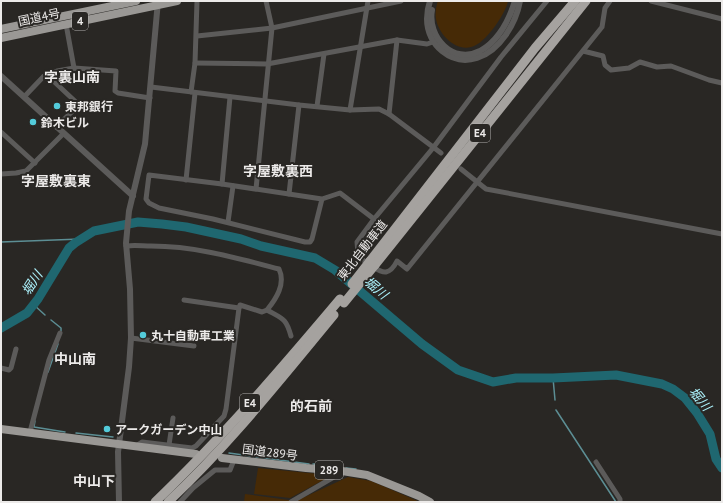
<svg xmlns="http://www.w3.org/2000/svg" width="723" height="503" font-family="'PT Sans','Noto Sans JP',sans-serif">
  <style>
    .green { fill: #462a06 }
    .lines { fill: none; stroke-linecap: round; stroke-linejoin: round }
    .stream { stroke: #5c8e94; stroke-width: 1.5 }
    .river { stroke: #1f6770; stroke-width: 9 }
    .minor { stroke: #5c5b5a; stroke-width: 5 }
    .tertiary { stroke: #5c5b5a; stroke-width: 6 }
    .trunk { stroke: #9a9895; stroke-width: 8 }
    .motorway { stroke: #a5a29f; stroke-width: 9 }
    .motorway-bridge { stroke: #a5a29f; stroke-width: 9 }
    .poi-dot { fill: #53cbda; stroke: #292724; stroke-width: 1.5 }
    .labels { text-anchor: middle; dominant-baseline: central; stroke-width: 4; stroke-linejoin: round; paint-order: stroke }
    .shield { fill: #292724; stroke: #b2b0ae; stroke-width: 1 }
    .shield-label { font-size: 11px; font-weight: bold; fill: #eceae9 }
    .street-label { font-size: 12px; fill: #eceae9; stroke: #292724 }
    .poi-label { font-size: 12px; font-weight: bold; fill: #eceae9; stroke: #292724; text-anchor: start }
    .water-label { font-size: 13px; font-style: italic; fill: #acf2fc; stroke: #292724 }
    .quarter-label { font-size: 14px; font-weight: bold; fill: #eceae9; stroke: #292724 }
  </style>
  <rect width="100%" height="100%" fill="#292724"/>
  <g class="green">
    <path d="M438 1H508C506 13 487 40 476 45 459 55 439 36 436 19 435 14 436 6 438 1Z"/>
    <path d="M258 468 329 475V477L290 498 254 494Z"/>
    <path d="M348 477 371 481 420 502H244L245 494 296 501Z"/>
  </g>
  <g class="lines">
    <g class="stream">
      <path d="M1 242 81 239"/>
      <path d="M34 305 45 315"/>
      <path d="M51 320 61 328V331"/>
      <path d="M48 372 58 344"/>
      <path d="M553 378 555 400"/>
      <path d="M556 410 616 502"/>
      <path d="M35 421 34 427 65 432"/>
      <path d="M76 433 113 437"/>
      <path d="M229 453 309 464"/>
      <path d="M313 464 335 466"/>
      <path d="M346 468 356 469"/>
    </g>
    <path class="river" d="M1 328 27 313 38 299 69 248 75 243 94 231 138 222 162 224 186 227 241 239 261 246 315 258 335 270 422 344 458 370 493 382 516 378H553L616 375 662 384 673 389 685 398 697 413 710 434 716 459 722 468"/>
    <g class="minor">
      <path d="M547 1 501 57 433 148 374 219 357 242C357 247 358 253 361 258 365 262 380 273 386 272 391 271 395 265 397 261L407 269 602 27 605 8 610 1"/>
      <path d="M651 1 722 19"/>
      <path d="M66 24 74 68"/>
      <path d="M197 36 272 28 401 1"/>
      <path d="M583 51 603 56 605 65 611 70 629 68 640 62 657 67 671 66 709 80 722 83"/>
      <path d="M195 63 267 64 397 40 427 44 433 42"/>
      <path d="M47 75 78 104V106L56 127"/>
      <path d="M151 87 299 105 350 110 379 109 389 114 441 153"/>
      <path d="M191 92 195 63 197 1"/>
      <path d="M24 97 44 76 57 71 74 68 116 71 115 91 118 93 150 98"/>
      <path d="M317 106 324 54"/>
      <path d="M350 110 368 1"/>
      <path d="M389 114 397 40"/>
      <path d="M1 132 35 163"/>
      <path d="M461 169 486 189 722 234"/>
      <path d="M1 174 16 173 26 171 63 134"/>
      <path d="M186 180 195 93"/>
      <path d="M222 184 230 97"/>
      <path d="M256 189 272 28 266 1"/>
      <path d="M289 194 299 105"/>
      <path d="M322 199 312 239 310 242H305L213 219 159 208 149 203 146 199 149 175 222 184 322 199 340 193 374 219"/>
      <path d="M228 222 233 186"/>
      <path d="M126 246C134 245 143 246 151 246 195 246 237 258 279 269 286 284 276 299 267 310"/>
      <path d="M184 300 239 308 240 305 262 312 267 310C283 319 286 318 291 336"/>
      <path d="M131 338 194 346"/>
      <path d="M1 368 9 370 11 368 16 349"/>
      <path d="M30 432 49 360 60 333"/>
      <path d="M169 445 173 418"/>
      <path d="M136 446 142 442 192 448 196 446 224 416 226 409 239 308"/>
      <path d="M596 462 620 499V502"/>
      <path d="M180 502 193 488 215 470H230L234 460"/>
      <path d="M291 502 339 474 342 471"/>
    </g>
    <g class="tertiary">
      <path d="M430 1C428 7 427 13 427 19 427 45 451 66 477 58 500 51 516 23 520 1"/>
      <path d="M432 10C427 37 453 65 480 51 498 41 509 20 515 1"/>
      <path d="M1 76 133 196"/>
      <path d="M119 502 118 452 129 367 131 338 130 289 126 243 129 211 145 144 158 1"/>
    </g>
    <g class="trunk">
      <path d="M1 29 136 1"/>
      <path d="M1 38 177 1"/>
      <path d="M1 429 196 454"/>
      <path d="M222 458 306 468 342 471 367 475 419 496 430 502"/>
    </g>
    <g class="motorway">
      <path d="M370 261 535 48 575 1"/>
      <path d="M375 265 586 1"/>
      <path d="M155 502C221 439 281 369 340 299"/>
      <path d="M168 502C229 445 281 379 334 315"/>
    </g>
    <g class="motorway-bridge">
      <path d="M352 284 370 261"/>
      <path d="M344 303 375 265"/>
    </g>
  </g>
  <g class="poi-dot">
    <circle cx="57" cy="106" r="4"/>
    <circle cx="33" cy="122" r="4"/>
    <circle cx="143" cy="335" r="4"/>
    <circle cx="107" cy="429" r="4"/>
  </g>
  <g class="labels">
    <g class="shield">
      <rect x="72" y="12" width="16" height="18" rx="3"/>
      <rect x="470" y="124" width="20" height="18" rx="3"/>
      <rect x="240" y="394" width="20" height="18" rx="3"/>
      <rect x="315" y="461" width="28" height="18" rx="3"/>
    </g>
    <g class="shield-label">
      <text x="80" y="21">4</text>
      <text x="480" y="133">E4</text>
      <text x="250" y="403">E4</text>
      <text x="329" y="470">289</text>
    </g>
    <g class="street-label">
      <text transform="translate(39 17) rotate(-12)">国道4号</text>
      <text transform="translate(362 250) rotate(-52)">東北自動車道</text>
      <text transform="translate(270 452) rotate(7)">国道289号</text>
    </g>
    <g class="poi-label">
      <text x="65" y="106">東邦銀行</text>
      <text x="41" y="122">鈴木ビル</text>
      <text x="151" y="335">丸十自動車工業</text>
      <text x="115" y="429">アークガーデン中山</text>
    </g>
    <g class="water-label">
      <text transform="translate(32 283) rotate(-57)">堀川</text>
      <text transform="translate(376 288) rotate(40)">堀川</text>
      <text transform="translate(700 399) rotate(50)">堀川</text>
    </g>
    <g class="quarter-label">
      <text x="72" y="77">字裏山南</text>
      <text x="278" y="171">字屋敷裏西</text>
      <text x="56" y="181">字屋敷裏東</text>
      <text x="75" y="359">中山南</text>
      <text x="311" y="406">的石前</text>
      <text x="94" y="481">中山下</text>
    </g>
  </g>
  <rect width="723" height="503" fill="none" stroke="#eceae9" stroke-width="4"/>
</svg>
